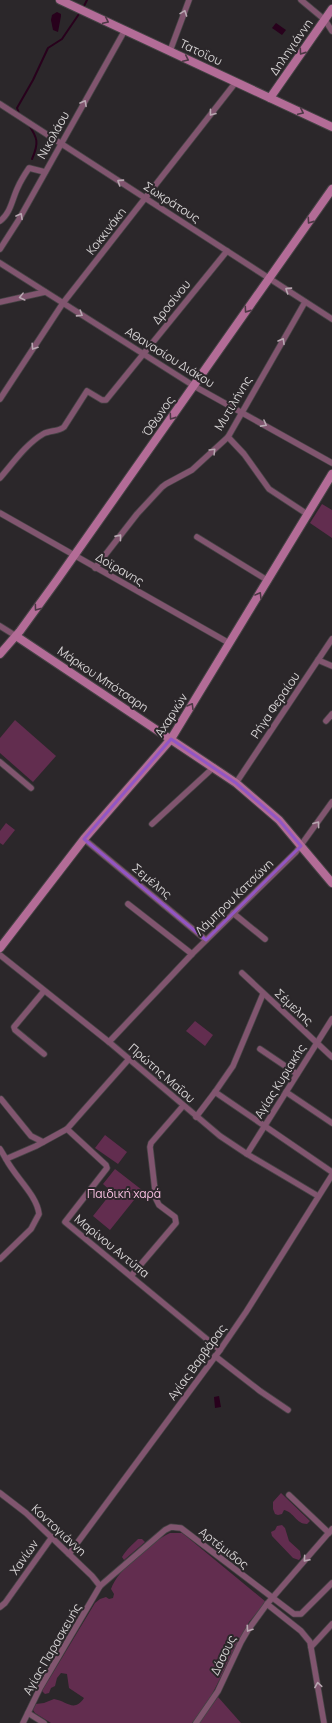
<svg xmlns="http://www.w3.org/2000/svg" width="332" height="1723" font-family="Manrope,sans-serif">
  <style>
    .green { fill: #622d4f }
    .water { fill: #28011c }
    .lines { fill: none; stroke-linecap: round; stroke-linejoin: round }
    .stream { stroke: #28011c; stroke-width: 2 }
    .street-casing { stroke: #464345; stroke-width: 7 }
    .secondary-casing { stroke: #464345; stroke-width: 10 }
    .street { stroke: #81556f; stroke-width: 5.5 }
    .secondary { stroke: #b36c97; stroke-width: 8 }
    .oneway { stroke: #b8a7b1 }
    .oneway2 { stroke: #4d3845 }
    .marked { fill: none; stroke: #9256c4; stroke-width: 3; stroke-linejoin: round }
    .labels { text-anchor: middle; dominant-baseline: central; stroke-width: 4; stroke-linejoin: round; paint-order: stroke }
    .street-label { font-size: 12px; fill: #d6d3d4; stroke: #2b272a }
    .park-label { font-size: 12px; fill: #f6bedf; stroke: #2b272a }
  </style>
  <rect width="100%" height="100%" fill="#2b272a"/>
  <g class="green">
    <path d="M322 504 332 510V538L310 523Z"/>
    <path d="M15 720 56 756 33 782 0 753V738Z"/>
    <path d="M6 823 15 830 3 845 0 843V831Z"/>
    <path d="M195 1021 213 1035 205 1046 186 1031Z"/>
    <path d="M105 1135 127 1152 118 1164 95 1148Z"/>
    <path d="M115 1169 142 1190 110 1230 93 1216 112 1192 103 1184Z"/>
    <path d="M281 1493 310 1521 307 1524C296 1524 294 1512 284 1510L282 1514 278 1515 275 1514 273 1509V1502Z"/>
    <path d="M282 1525 285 1528 289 1541 300 1551 301 1557 299 1560 293 1558 272 1536 271 1532 275 1530 277 1526Z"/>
    <path d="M170 1533H182L186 1536 266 1602 249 1622 206 1706 192 1723H51L35 1713 33 1710 36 1704 44 1703 54 1699C67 1701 74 1713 84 1698L69 1688 67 1674 61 1673 57 1678 55 1686 51 1688 49 1693 45 1694 42 1691 95 1603 100 1599 106 1597 109 1599 113 1598 114 1594 111 1589C118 1569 152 1541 170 1533Z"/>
    <path d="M138 1539H142L145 1542 124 1560 122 1557C126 1550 133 1544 138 1539Z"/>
    <path d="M218 1697 241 1723H199Z"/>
  </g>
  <g class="water">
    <path d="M57 12 61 14V16L58 32 53 30 51 20 52 15Z"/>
    <path d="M276 23 286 30 282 35 272 28Z"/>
    <path d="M219 1396 221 1407 215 1408 214 1397Z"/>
  </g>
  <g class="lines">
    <g class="stream">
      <path d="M83 8 87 0"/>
      <path d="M19 113 17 108 33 80 48 48 62 39 81 11"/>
      <path d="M28 124C38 138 39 143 32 159"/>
    </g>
    <g class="street-casing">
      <g id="street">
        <path d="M301 0 325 20 332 31"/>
        <path d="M170 51 189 0"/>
        <path d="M0 104 332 319"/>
        <path d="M0 221C11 213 12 199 18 187 21 180 25 174 29 168L45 172"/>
        <path d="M0 249 18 221 125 30"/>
        <path d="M0 263 194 386 332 463"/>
        <path d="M0 302 45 292"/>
        <path d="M0 399 63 303 236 82"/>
        <path d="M228 437 244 454 269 489 307 514"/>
        <path d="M0 478C13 463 26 444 43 434 50 430 58 432 64 427L87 391 102 400H106L227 251"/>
        <path d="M0 513 229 643"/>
        <path d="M197 537 267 580"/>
        <path d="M95 568 137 514 162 487 166 484 192 470 228 437 305 302"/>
        <path d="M0 626 16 636"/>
        <path d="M318 660 332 666"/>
        <path d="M326 721 332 714"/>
        <path d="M0 762 31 788"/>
        <path d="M236 783 332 639"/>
        <path d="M152 824 214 767"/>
        <path d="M84 839 206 940"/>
        <path d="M128 904 192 954"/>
        <path d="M233 913 265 939"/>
        <path d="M0 955 109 1042 220 1136 247 1154 318 1196"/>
        <path d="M242 973 332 1057"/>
        <path d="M109 1042 192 954 296 852 332 802"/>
        <path d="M260 1049 297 1074"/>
        <path d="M44 1054 15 1030 14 1027 44 991"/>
        <path d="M129 1059 67 1129 106 1165 107 1168 65 1222 220 1350"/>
        <path d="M215 1092 332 1172"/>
        <path d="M286 1092 332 1123"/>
        <path d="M1 1099 31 1136 43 1142"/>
        <path d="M196 1117 215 1092 233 1066 263 994"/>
        <path d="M0 1149 6 1159"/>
        <path d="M247 1154 332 1019"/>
        <path d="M0 1259 31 1229 39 1214C37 1195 15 1177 6 1159L36 1146 67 1129"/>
        <path d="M131 1276 176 1223 175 1217 159 1205 156 1199 150 1147 151 1143 183 1106"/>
        <path d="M215 1356 260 1391 288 1410"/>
        <path d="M0 1493 26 1513 92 1576 100 1586"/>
        <path d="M289 1495 329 1533"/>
        <path d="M69 1554 220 1350 246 1312 332 1175"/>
        <path d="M267 1604 301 1631 310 1642 324 1723"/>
        <path d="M0 1607 5 1603 52 1537"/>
        <path d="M311 1647 332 1624"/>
        <path d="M28 1713 44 1723"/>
        <path d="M23 1723 40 1688 100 1586 165 1530 171 1527 181 1528 294 1614H301L332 1583"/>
        <path d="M196 1723 218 1691 241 1642 248 1630 267 1604 332 1529"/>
      </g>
    </g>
    <g class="secondary-casing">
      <g id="secondary">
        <path d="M60 0 332 127"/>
        <path d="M270 98 332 9"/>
        <path d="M16 636 236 783 279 820 332 883"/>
        <path d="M0 654 20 631 57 580 332 189"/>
        <path d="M0 948 84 839 171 739 332 474"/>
      </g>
    </g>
    <use href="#street" class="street"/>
    <use href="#secondary" class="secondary"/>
  </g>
  <defs><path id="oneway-chevron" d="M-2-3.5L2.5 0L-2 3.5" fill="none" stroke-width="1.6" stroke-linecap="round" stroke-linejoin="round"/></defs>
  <g class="oneway">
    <use href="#oneway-chevron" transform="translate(184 13) rotate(-70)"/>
    <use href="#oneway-chevron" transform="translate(84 103) rotate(-61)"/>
    <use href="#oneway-chevron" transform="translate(212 113) rotate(128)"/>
    <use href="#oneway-chevron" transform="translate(120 182) rotate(-147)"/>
    <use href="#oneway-chevron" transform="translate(20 216) rotate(-61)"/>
    <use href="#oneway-chevron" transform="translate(288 290) rotate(-147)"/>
    <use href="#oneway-chevron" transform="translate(22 297) rotate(166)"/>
    <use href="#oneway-chevron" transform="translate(80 314) rotate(32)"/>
    <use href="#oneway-chevron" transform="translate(282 341) rotate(-60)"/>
    <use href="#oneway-chevron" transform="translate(34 347) rotate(123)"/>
    <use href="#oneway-chevron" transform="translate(264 424) rotate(29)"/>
    <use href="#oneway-chevron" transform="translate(213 451) rotate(-45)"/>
    <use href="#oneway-chevron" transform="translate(119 537) rotate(-51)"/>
    <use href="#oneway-chevron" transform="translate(317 824) rotate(-54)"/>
    <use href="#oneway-chevron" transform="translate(306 1559) rotate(131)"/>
    <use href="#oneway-chevron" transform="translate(249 1629) rotate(124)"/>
    <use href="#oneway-chevron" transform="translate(318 1685) rotate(-99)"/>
  </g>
  <g class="oneway2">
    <use href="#oneway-chevron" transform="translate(106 21) rotate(25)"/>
    <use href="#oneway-chevron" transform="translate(302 52) rotate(125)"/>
    <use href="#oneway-chevron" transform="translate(186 59) rotate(25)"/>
    <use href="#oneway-chevron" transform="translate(301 112) rotate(25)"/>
    <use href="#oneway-chevron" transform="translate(310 221) rotate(125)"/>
    <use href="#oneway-chevron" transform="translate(247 310) rotate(125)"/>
    <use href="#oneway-chevron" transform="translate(172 417) rotate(125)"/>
    <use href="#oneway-chevron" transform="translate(259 595) rotate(-59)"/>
    <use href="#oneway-chevron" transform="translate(37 608) rotate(126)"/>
    <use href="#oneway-chevron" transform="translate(191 706) rotate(-59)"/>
  </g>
  <path class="marked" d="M171 739 236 783 279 820 301 846 206 940 84 839Z"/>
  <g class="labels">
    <g class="street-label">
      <text transform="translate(291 47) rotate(-55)">Δηληγιάννη</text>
      <text transform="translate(201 52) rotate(25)">Τατοΐου</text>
      <text transform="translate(53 135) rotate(-61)">Νικολάου</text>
      <text transform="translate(172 202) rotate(33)">Σωκράτους</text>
      <text transform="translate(106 231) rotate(-52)">Κοκκινάκη</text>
      <text transform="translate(171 302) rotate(-51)">Δροσίνου</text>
      <text transform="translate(170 357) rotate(32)">Αθανασίου Διάκου</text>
      <text transform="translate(233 403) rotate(-59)">Μυτιλήνης</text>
      <text transform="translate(158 416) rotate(-55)">Όθωνος</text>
      <text transform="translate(120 569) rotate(30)">Δοϊρανης</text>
      <text transform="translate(103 679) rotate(34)">Μάρκου Μπότσαρη</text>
      <text transform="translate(275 705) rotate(-56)">Ρήγα Φεραίου</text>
      <text transform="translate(171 715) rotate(-57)">Αχαρνών</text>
      <text transform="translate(152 881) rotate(40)">Σεμέλης</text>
      <text transform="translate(234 897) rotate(-44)">Λάμπρου Κατσώνη</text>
      <text transform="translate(294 1007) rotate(43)">Σέμελης</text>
      <text transform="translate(162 1073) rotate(41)">Πρώτης Μαΐου</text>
      <text transform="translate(280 1081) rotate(-58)">Αγίας Κυριακής</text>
      <text transform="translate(112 1246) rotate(39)">Μαρίνου Αντύπα</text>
      <text transform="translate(197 1362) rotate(-54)">Αγίας Βαρβάρας</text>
      <text transform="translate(59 1530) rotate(43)">Κοντογιάννη</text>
      <text transform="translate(224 1548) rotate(38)">Αρτέμιδος</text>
      <text transform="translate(24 1557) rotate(-55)">Χανίων</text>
      <text transform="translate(52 1649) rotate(-60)">Αγίας Παρασκευής</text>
      <text transform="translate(223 1655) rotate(-64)">Δάσους</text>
    </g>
    <g class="park-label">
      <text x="124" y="1193">Παιδική χαρά</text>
    </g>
  </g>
</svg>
